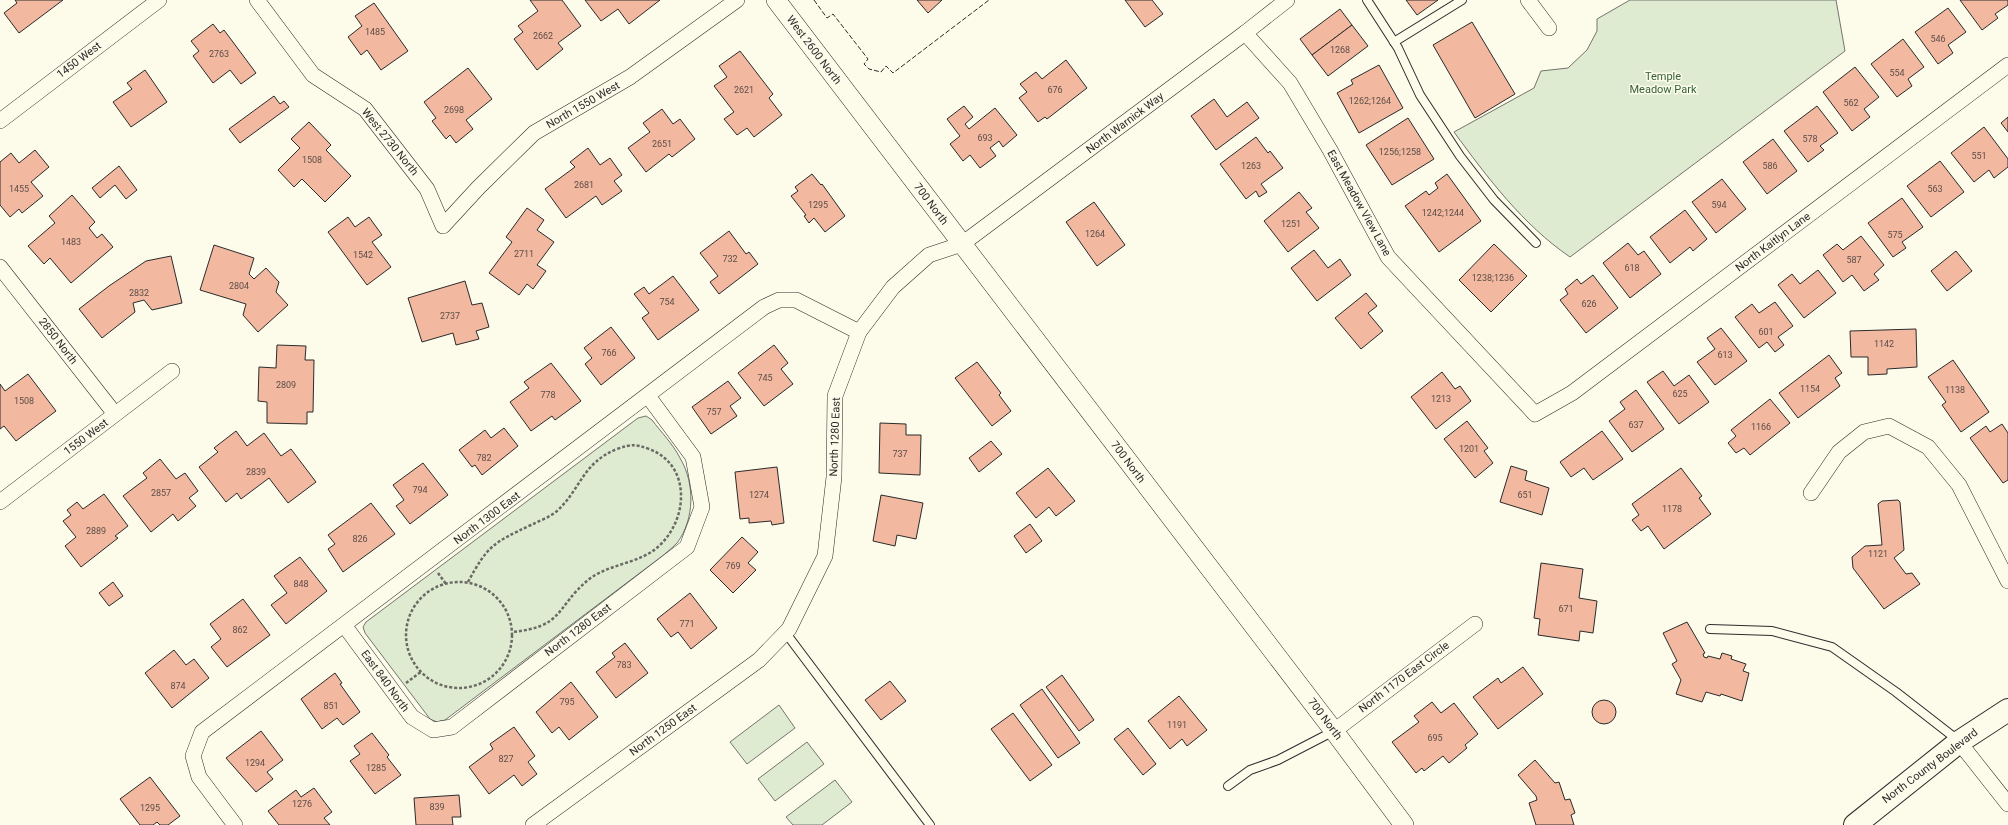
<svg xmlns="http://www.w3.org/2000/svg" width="2008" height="825" font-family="Roboto,sans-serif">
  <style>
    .green { fill: #deebd1; stroke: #74746e }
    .building { fill: #f2b8a0; stroke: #2b2b2b }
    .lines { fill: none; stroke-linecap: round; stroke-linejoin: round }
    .service-casing { stroke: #2b2b2b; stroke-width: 10 }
    .minor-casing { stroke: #2b2b2b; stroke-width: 16 }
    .tertiary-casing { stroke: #2b2b2b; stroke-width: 20 }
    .primary-casing { stroke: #2b2b2b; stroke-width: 24 }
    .path { stroke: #6a6964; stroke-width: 2.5; stroke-dasharray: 3 2; stroke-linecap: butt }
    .service { stroke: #fdfbea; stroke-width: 8 }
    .minor { stroke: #fdfbea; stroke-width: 15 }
    .tertiary { stroke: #fdfbea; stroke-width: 19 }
    .primary { stroke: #fdfbea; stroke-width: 22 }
    .fence { stroke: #2b2b2b; stroke-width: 1; stroke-dasharray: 5 2; stroke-linecap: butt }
    .labels { text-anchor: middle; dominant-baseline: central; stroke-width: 3; stroke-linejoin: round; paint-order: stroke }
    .number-label { font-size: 9px; fill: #5d4e48 }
    .street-label { font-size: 11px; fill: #2b2b2b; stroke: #fdfbea }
    .park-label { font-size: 11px; fill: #34623c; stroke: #fdfbea }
  </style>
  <rect width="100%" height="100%" fill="#fdfbea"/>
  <g class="green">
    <path d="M1630 0H1836L1845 51 1570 257C1523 225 1487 177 1454 132L1534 88 1541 71 1568 68 1587 50 1597 31V19Z"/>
    <path d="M646 416 652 420C661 432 673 444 680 458 695 483 695 519 677 543 672 548 666 553 661 557L445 720 437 722 430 719 365 633 363 627 366 622 638 418Z"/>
    <path d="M779 705 795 728 747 764 730 742Z"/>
    <path d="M807 742 824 764 775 801 758 779Z"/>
    <path d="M835 780 852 802 822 825H793L786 817Z"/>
  </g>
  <g class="building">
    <path d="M15 0H63L19 33 4 13 17 3Z"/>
    <path d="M530 0H562L581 26 558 43 563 49 537 70 514 39 523 32 518 26 538 11Z"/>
    <path d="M585 0H660L629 24 618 9 601 21Z"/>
    <path d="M917 0H942L928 13Z"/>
    <path d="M1125 0H1152L1163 14 1145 27Z"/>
    <path d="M1406 0H1438L1417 15Z"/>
    <path d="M1960 0H2008V5L1995 14 1998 18 1982 30Z"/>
    <path d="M374 3 408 51 381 70 367 50 361 55 348 37 362 26 355 16Z"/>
    <path d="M1948 8 1966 32 1948 45 1953 53 1938 64 1915 32Z"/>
    <path d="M1340 9 1352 25 1312 55 1300 39Z"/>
    <path d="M1472 22 1515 94 1475 118 1433 45Z"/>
    <path d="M213 24 220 33 224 30 256 73 241 84 230 70 213 83 193 56 199 51 191 41Z"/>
    <path d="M1352 25 1368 46 1328 76 1312 55Z"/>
    <path d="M1903 39 1924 67 1908 79 1912 86 1897 97 1871 64Z"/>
    <path d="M740 51 773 94 769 98 782 115 754 137 747 128 737 135 724 119 734 112 714 86 727 77 719 66Z"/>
    <path d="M1066 60 1087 88 1047 119 1045 117 1038 122 1019 98 1027 92 1020 84 1036 72 1042 79Z"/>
    <path d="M1379 65 1403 108 1359 133 1337 93 1353 84 1351 80Z"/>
    <path d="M1855 67 1879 97 1864 109 1870 117 1852 131 1823 92Z"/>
    <path d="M468 68 492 99 466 120 473 129 456 143 450 135 446 139 432 121 436 118 424 102Z"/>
    <path d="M145 70 167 102 131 127 113 102 132 89 127 83Z"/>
    <path d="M274 96 280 104 284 101 289 107 240 143 229 129Z"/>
    <path d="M1214 99 1227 117 1247 102 1259 118 1216 150 1191 116Z"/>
    <path d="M964 106 973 117 965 124 969 129 995 108 1017 135 1003 147 999 141 990 148 996 156 980 168 970 155 963 161 950 144 960 136 947 119Z"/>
    <path d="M1817 106 1838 133 1820 146 1824 150 1808 162 1784 131Z"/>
    <path d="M662 109 673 124 680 119 695 139 672 157 669 154 646 172 628 148 650 132 643 123Z"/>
    <path d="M2008 117V132L2001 123Z"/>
    <path d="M1408 118 1434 159 1392 185 1366 145Z"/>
    <path d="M309 122 331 145 326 150 351 176 325 202 302 179 294 187 278 170 300 148 291 139Z"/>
    <path d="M1984 127 2008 159V167L1994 178 1989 170 1974 182 1951 153Z"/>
    <path d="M1256 137 1268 153 1270 151 1283 168 1261 184 1267 192 1259 197 1256 191 1246 199 1220 164Z"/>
    <path d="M1773 139 1797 171 1767 194 1743 162Z"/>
    <path d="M588 148 600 165 610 158 622 175 614 181 622 191 602 205 596 196 566 218 545 189 575 167 570 162Z"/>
    <path d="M35 150 49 167 31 182 43 196 22 213 19 209 10 217 0 205V162L11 153 19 163Z"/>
    <path d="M1940 161 1964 192 1931 217 1907 186Z"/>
    <path d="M119 166 137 190 126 199 115 185 100 198 92 188Z"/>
    <path d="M812 174 821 185 822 184 845 216 825 232 814 218 809 223 804 216 806 215 791 196 798 191 795 187Z"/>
    <path d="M1447 174 1481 221 1439 252 1405 206 1426 191 1429 195 1438 188 1435 183Z"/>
    <path d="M1722 179 1746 209 1716 233 1692 202Z"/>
    <path d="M1299 192 1312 208 1306 212 1319 228 1288 252 1264 221Z"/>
    <path d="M72 195 95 222 89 228 97 238 102 234 113 247 71 283 50 258 44 264 28 246 55 223 49 216Z"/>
    <path d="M1902 198 1923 227 1902 242 1906 248 1893 257 1868 223Z"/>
    <path d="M1094 202 1125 245 1097 266 1066 222Z"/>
    <path d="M527 208 544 220 537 230 554 242 537 265 546 271 533 289 527 284 519 295 489 273 512 242 506 237Z"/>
    <path d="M1685 210 1707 239 1693 251 1690 247 1670 263 1650 237Z"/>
    <path d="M348 217 355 227 369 217 382 235 372 242 391 267 367 285 328 232Z"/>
    <path d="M729 231 746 254 749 252 758 264 719 294 710 282 718 276 700 253Z"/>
    <path d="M1861 236 1884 265 1874 274 1879 280 1864 291 1852 275 1843 282 1823 255 1837 244 1843 250Z"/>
    <path d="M1628 243 1638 255 1644 251 1661 274 1630 298 1603 263Z"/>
    <path d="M1494 244 1527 276 1491 312 1459 280Z"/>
    <path d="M214 245 254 258 249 274 254 279 266 268 279 282 276 292 288 305 258 332 243 315 246 304 200 290Z"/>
    <path d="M1314 250 1328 268 1340 259 1351 275 1317 301 1291 268Z"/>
    <path d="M1956 251 1972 271 1947 291 1931 271Z"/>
    <path d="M171 256 182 303 152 310 144 300 133 303 135 312 102 338 79 309 109 286 146 261Z"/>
    <path d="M1818 270 1836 293 1804 318 1778 285 1792 274 1800 284Z"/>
    <path d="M1593 275 1618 308 1586 333 1560 300 1568 294 1565 289 1577 279 1581 284Z"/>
    <path d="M673 276 699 310 658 340 642 318 649 313 634 294 644 287 649 294Z"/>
    <path d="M465 281 472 305 482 303 489 327 476 331 479 339 456 345 453 333 422 342 408 298Z"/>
    <path d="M1366 293 1377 306 1368 313 1383 331 1361 349 1335 318Z"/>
    <path d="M1775 302 1793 326 1778 337 1784 345 1775 352 1767 342 1759 348 1735 317 1752 304 1759 313Z"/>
    <path d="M611 327 635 358 601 385 585 364 592 358 584 348Z"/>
    <path d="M1721 328 1747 361 1715 385 1697 362 1715 349 1707 338Z"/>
    <path d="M1916 329 1917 367 1887 369V374L1868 375V357H1851L1850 331Z"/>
    <path d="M277 345 306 346 305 360H314L313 412H307V424L267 423V402L258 401 259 367 276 368Z"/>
    <path d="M774 345 788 363 781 369 793 384 764 406 738 373Z"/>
    <path d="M1829 355 1842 373 1835 378 1840 386 1798 418 1779 393Z"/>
    <path d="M1953 360 1989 412 1961 432 1942 405 1946 402 1928 377Z"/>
    <path d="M977 362 1001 393 999 395 1011 411 992 426 955 378Z"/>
    <path d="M551 363 581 401 555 420 552 416 531 431 510 402 529 388 524 382Z"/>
    <path d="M1663 371 1674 386 1689 375 1709 402 1679 424 1647 382Z"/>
    <path d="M1442 372 1455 389 1460 386 1471 401 1436 429 1411 397Z"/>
    <path d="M28 374 56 411 16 441 4 426 0 429V384L5 391Z"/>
    <path d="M728 381 741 398 730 406 737 416 711 434 692 407Z"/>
    <path d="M1636 390 1664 429 1632 452 1609 421 1625 409 1620 402Z"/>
    <path d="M1770 399 1790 423 1750 455 1744 448 1736 453 1728 443 1736 436 1731 430Z"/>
    <path d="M1467 421 1488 448 1484 451 1493 463 1475 478 1444 439Z"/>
    <path d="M880 423 906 424V435H921L920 475 879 473Z"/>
    <path d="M2002 424 2008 433V480L2003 483 1970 438 1986 426 1990 432Z"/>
    <path d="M504 428 518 446 482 475 475 465 472 467 459 450 485 430 491 438Z"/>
    <path d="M236 431 247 446 264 433 281 456 291 449 316 482 288 503 269 478 241 499 237 493 226 502 199 467 218 452 214 448Z"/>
    <path d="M1602 431 1623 459 1593 480 1584 468 1571 477 1560 462Z"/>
    <path d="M991 441 1002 454 979 472 969 458Z"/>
    <path d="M160 459 176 479 185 473 198 491 189 498 196 506 178 521 173 514 151 532 123 496 147 478 143 473Z"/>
    <path d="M423 463 448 495 410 524 396 506 404 500 393 485Z"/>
    <path d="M1511 466 1527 471 1525 480 1549 488 1542 515 1500 502Z"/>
    <path d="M777 467 784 523 772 525 771 521 749 523V518L740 519 735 472Z"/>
    <path d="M1048 468 1075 501 1056 516 1049 507 1036 518 1016 493Z"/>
    <path d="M1681 468 1702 496 1699 498 1711 514 1664 549 1648 526 1641 531 1632 520 1639 515 1632 504Z"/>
    <path d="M104 494 128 526 115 536 118 538 81 567 65 546 76 537 63 521 71 515 67 510 77 502 83 509Z"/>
    <path d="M881 495 923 503 916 539 897 535 895 546 873 541Z"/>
    <path d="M1898 500 1900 502 1904 550 1894 558 1906 574 1912 573 1920 584 1884 609 1853 568 1852 557 1865 546 1882 545 1878 504 1882 501Z"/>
    <path d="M371 503 395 534 343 572 328 549 335 544 328 535Z"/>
    <path d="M1030 524 1042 541 1026 553 1014 536Z"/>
    <path d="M742 537 758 552 748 563 756 570 733 593 710 570Z"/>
    <path d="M300 557 327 591 286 624 271 605 287 593 274 576Z"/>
    <path d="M1541 563 1583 569 1579 598 1597 601 1593 633 1580 631 1579 641 1538 635 1540 619 1534 618Z"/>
    <path d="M113 582 123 596 109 606 99 593Z"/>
    <path d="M690 593 717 628 691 649 678 632 671 637 657 619Z"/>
    <path d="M243 599 270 635 227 667 211 647 221 639 210 624Z"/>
    <path d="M1687 622 1705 653 1703 654 1704 657 1707 658 1708 656 1720 659 1722 653 1732 656 1731 659 1746 664 1743 671 1749 673 1742 701 1721 694 1720 696 1706 692 1702 702 1676 694 1681 680 1672 664 1677 661 1663 633Z"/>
    <path d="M625 643 648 673 616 698 596 672 615 657 612 653Z"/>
    <path d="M174 650 186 665 194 659 209 678 172 708 145 673Z"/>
    <path d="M1523 667 1543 694 1498 729 1473 697 1498 678 1501 683Z"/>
    <path d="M335 673 342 683 340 684 360 712 343 725 337 718 322 729 301 699Z"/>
    <path d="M1062 675 1094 720 1079 731 1046 687Z"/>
    <path d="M890 681 906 701 881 720 865 700Z"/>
    <path d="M571 682 598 717 569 740 559 727 552 733 536 712Z"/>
    <path d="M1042 689 1080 743 1058 758 1020 705Z"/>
    <path d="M1179 696 1207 730 1187 746 1182 739 1170 749 1148 721Z"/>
    <circle cx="1604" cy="712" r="12"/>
    <path d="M1432 702 1441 713 1454 703 1478 734 1465 745 1467 748 1449 763 1443 756 1424 771 1422 768 1416 773 1392 742 1419 722 1414 716Z"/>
    <path d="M1013 713 1052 765 1030 781 991 729Z"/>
    <path d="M514 727 535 756 528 762 537 774 522 786 514 775 489 794 469 767 493 749 490 744Z"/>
    <path d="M1128 728 1156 764 1143 775 1114 739Z"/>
    <path d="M261 731 283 760 267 772 273 779 256 792 226 758Z"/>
    <path d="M372 733 389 755 387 757 401 775 375 794 350 761 360 754 354 746Z"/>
    <path d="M1535 760 1555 783 1559 782 1565 800 1570 799 1575 813 1571 815 1574 825H1536L1529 803 1537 800 1536 796 1518 775Z"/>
    <path d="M150 777 180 816 168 825H160L157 822 153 825H140L120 799Z"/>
    <path d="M314 788 332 812 324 818 330 825H279L268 811 296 790 301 797Z"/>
    <path d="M459 795 461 817H452L453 825H416L414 798Z"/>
  </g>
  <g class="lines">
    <g class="service-casing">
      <g id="service">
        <path d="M1367 0 1398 48 1420 95 1460 156 1494 200 1536 243"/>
        <path d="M1394 42 1462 0"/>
        <path d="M1710 629 1772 631 1832 647 1896 692 1959 741"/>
        <path d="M785 632 930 825"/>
        <path d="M1228 786 1250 770 1278 760 1334 731"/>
      </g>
    </g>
    <g class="minor-casing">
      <g id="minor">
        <path d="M257 0 313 75 365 109 427 189 443 226 478 188 534 133 630 77 737 0"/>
        <path d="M1528 0 1549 28"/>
        <path d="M1245 33 1290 83 1330 150 1388 257 1535 414 1572 393 2008 65"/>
        <path d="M0 121 159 0"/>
        <path d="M0 267 115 414"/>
        <path d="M1811 493 1839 452 1864 432 1889 426 1928 447 1959 485 2008 581"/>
        <path d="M0 502 172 371"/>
        <path d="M344 625 412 717 433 730 452 727 687 547 702 507 693 457 648 396"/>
        <path d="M1334 731 1475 624"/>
        <path d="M1959 742 2008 804"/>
        <path d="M235 825 199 777 193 756 202 732 764 307 779 300H796L859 332"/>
        <path d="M533 825 759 660 789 629 825 556 834 477 835 396 859 332 893 287 929 255 962 244 1245 33 1287 0"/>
      </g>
    </g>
    <g class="tertiary-casing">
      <path id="tertiary" d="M776 0 1334 731 1404 825"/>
    </g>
    <g class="primary-casing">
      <path id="primary" d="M1855 825 1959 742 2008 710"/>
    </g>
    <g class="path">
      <path d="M438 573 446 584"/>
      <path d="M468 582C488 545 493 543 531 525 539 521 550 517 557 511 581 489 582 463 617 449 631 444 636 444 649 449 690 464 689 516 661 544 642 564 609 563 588 580 555 608 564 627 512 632"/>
      <circle cx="459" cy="635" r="53"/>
      <path d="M406 683 422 671"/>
    </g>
    <use href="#service" class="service"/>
    <use href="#minor" class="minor"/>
    <use href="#tertiary" class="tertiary"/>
    <use href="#primary" class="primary"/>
    <path class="fence" d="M814 0 827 18 833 14 868 59 864 64 869 69 881 72 886 66 893 73 989 0"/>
  </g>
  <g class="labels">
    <g class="number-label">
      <text x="375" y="32">1485</text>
      <text x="543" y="36">2662</text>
      <text x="1938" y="39">546</text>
      <text x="1340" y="50">1268</text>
      <text x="219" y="54">2763</text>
      <text x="1897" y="73">554</text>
      <text x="744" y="90">2621</text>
      <text x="1055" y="90">676</text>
      <text x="1370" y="101">1262;1264</text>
      <text x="1851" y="103">562</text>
      <text x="454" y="110">2698</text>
      <text x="985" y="138">693</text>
      <text x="1810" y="139">578</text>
      <text x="662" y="144">2651</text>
      <text x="1400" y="152">1256;1258</text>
      <text x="1979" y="156">551</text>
      <text x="312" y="160">1508</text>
      <text x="1251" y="166">1263</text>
      <text x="1770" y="166">586</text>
      <text x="584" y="185">2681</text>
      <text x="19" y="189">1455</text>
      <text x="1935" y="189">563</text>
      <text x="818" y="205">1295</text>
      <text x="1719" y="205">594</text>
      <text x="1443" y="213">1242;1244</text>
      <text x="1291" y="224">1251</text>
      <text x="1095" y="234">1264</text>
      <text x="1895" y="235">575</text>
      <text x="71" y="242">1483</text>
      <text x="524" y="254">2711</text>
      <text x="363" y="255">1542</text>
      <text x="730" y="259">732</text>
      <text x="1854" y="260">587</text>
      <text x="1632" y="268">618</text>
      <text x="1493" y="278">1238;1236</text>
      <text x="239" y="286">2804</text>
      <text x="139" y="293">2832</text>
      <text x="667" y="302">754</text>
      <text x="1589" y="304">626</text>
      <text x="450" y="316">2737</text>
      <text x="1766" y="332">601</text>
      <text x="1884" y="344">1142</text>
      <text x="609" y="353">766</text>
      <text x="1725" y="355">613</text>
      <text x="765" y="378">745</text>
      <text x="286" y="385">2809</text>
      <text x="1810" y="389">1154</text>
      <text x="1955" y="390">1138</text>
      <text x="1680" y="394">625</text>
      <text x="548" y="395">778</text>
      <text x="1441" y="399">1213</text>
      <text x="24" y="401">1508</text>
      <text x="714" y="412">757</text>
      <text x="1636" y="425">637</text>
      <text x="1761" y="427">1166</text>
      <text x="1469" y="449">1201</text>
      <text x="900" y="454">737</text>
      <text x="484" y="458">782</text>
      <text x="256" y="472">2839</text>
      <text x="420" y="490">794</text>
      <text x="161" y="493">2857</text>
      <text x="759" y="495">1274</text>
      <text x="1525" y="495">651</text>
      <text x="1672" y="509">1178</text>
      <text x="96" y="531">2889</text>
      <text x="360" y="539">826</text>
      <text x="1878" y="554">1121</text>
      <text x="733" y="566">769</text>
      <text x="301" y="584">848</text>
      <text x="1566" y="609">671</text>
      <text x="687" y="624">771</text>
      <text x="240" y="630">862</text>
      <text x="624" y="665">783</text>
      <text x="178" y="686">874</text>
      <text x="567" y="702">795</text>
      <text x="331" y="706">851</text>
      <text x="1177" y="725">1191</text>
      <text x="1435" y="738">695</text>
      <text x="506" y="759">827</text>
      <text x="255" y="763">1294</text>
      <text x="376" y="768">1285</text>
      <text x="302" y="804">1276</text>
      <text x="437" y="807">839</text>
      <text x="150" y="808">1295</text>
    </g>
    <g class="street-label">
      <text transform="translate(814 50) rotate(53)">West 2600 North</text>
      <text transform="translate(79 60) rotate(-37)">1450 West</text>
      <text transform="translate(583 105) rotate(-30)">North 1550 West</text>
      <text transform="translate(1125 123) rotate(-37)">North Warnick Way</text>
      <text transform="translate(390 142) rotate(51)">West 2730 North</text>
      <text transform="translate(1359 203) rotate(61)">East Meadow View Lane</text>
      <text transform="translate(931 204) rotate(53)">700 North</text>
      <text transform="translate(1773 242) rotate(-37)">North Kaitlyn Lane</text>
      <text transform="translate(58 341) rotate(52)">2850 North</text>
      <text transform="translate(86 437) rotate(-37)">1550 West</text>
      <text transform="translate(835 437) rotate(-88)">North 1280 East</text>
      <text transform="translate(1128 462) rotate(53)">700 North</text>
      <text transform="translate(487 518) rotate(-37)">North 1300 East</text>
      <text transform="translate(578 630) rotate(-37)">North 1280 East</text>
      <text transform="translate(1404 677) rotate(-37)">North 1170 East Circle</text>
      <text transform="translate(385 681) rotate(54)">East 840 North</text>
      <text transform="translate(1325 719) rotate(53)">700 North</text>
      <text transform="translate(663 730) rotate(-36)">North 1250 East</text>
      <text transform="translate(1930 766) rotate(-37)">North County Boulevard</text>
    </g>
    <g class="park-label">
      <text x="1663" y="76">Temple<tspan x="1663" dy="13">Meadow Park</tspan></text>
    </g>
  </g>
</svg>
